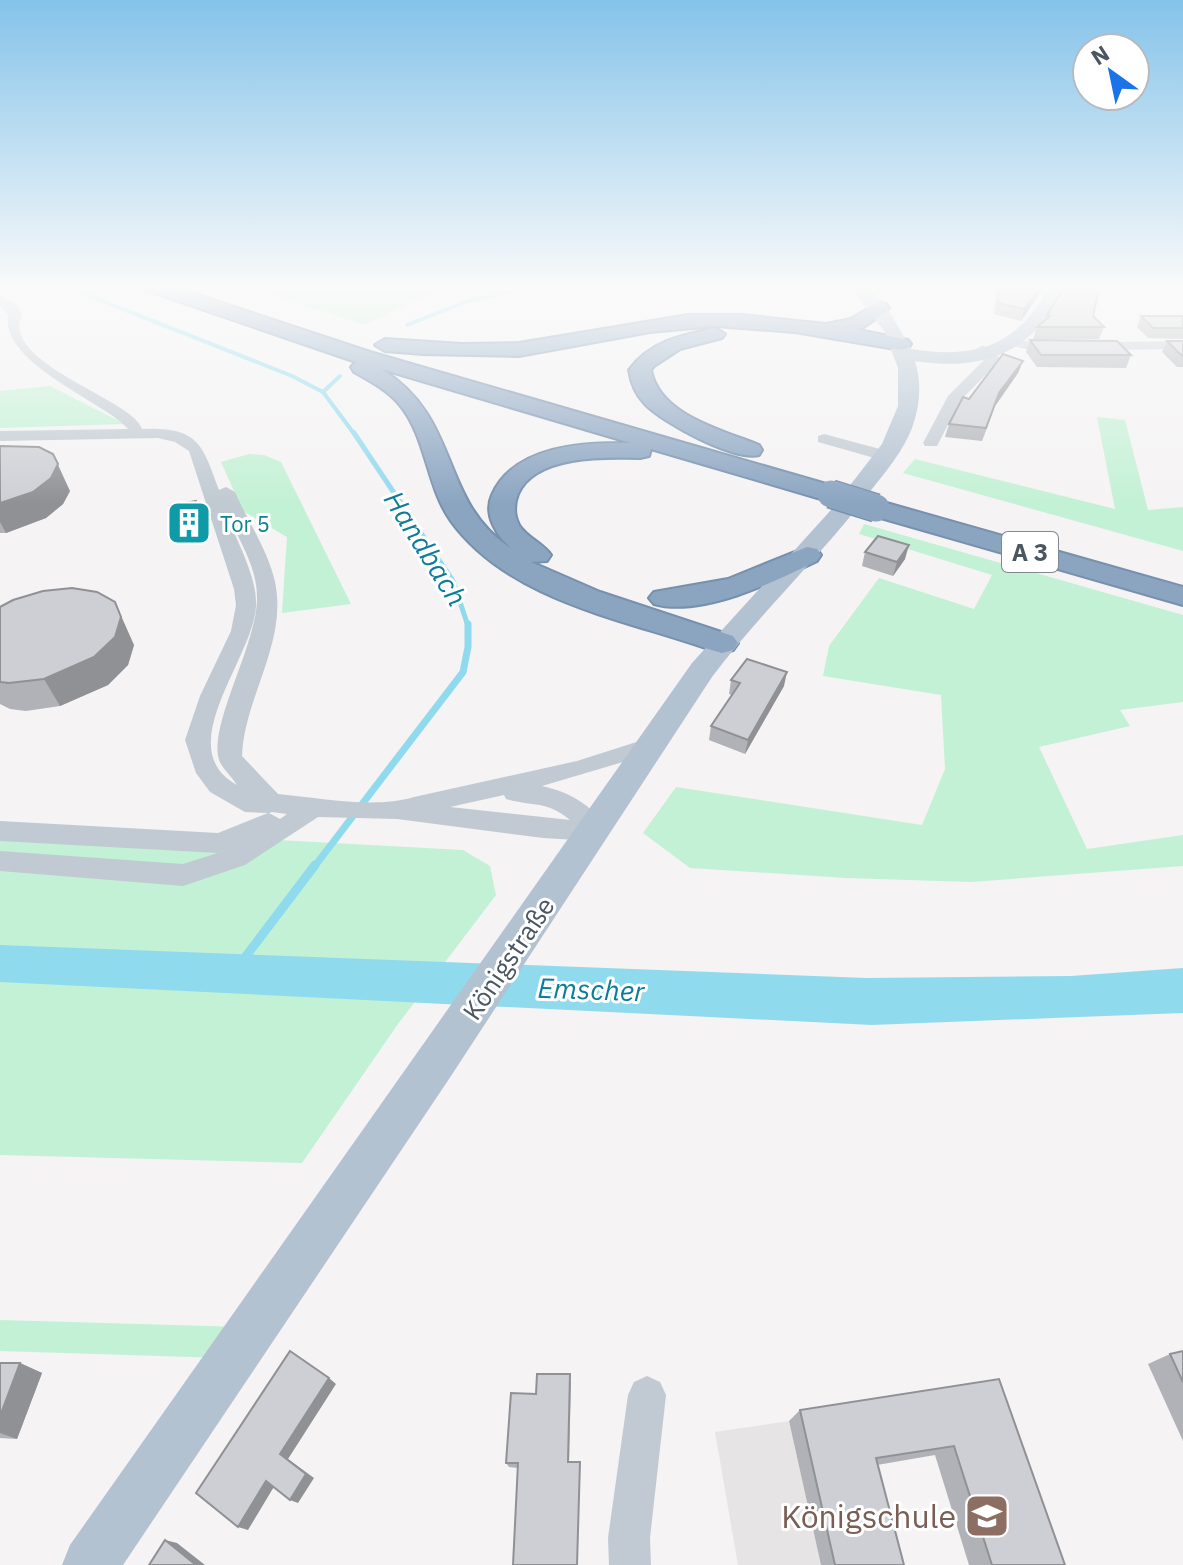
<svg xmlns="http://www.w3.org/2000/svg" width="1183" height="1565" font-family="'IBM Plex Sans',sans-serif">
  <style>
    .education { fill: #e6e4e5 }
    .green { fill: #c3f1d5 }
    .water { fill: #90daee }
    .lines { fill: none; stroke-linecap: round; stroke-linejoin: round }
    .stream-far3 { stroke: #90daee; stroke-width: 4 }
    .stream-far2 { stroke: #90daee; stroke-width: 5 }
    .stream-far1 { stroke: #90daee; stroke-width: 7 }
    .stream { stroke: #90daee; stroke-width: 9 }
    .highway-casing { stroke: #7690ad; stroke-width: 4 }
    .minor { fill: #c1cad2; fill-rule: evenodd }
    .major { fill: #b3c2d1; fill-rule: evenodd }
    .highway { fill: #8ba5c1; fill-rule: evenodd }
    .highway-bridge-casing { stroke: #7690ad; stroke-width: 30; stroke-linecap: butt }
    .highway-bridge { stroke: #8ba5c1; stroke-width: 27 }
    .wall { fill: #b0b2b7 }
    .shaded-wall { fill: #909195 }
    .building { fill: #cdcfd5; stroke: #909195; stroke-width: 2 }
    .labels { text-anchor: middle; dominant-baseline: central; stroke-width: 6; stroke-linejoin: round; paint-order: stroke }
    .far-culture-label { font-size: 22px; fill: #0d838f; stroke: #fff; text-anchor: start }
    .shield { fill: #fff; stroke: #808990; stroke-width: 2 }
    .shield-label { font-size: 24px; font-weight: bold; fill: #4a5661 }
    .street-label { font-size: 26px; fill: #4a5661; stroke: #fff }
    .water-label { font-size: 28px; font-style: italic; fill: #0c7c9b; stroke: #fff }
    .near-education-label { font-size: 32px; fill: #785e54; stroke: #fff; text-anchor: end }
  </style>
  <rect width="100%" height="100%" fill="#f5f3f3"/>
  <path class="education" d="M789 1421 821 1565H738L715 1432Z"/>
  <g class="green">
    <path d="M243 285H465L418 299 364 325Z"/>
    <path d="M50 386 125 424 0 428V391Z"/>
    <path d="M1097 417 1125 420 1148 510 1183 507V551L903 473 915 459 1115 509Z"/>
    <path d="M249 454 264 455 281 462 351 604 282 613 287 537 243 511 221 462Z"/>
    <path d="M864 524 1183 615V702L1120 710 1130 726 1039 747 1087 849 1183 835V866L971 882 846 878 690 868 643 833 676 787 922 825 945 769 941 695 823 676 829 646 879 578 974 609 992 575 859 534Z"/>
    <path d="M0 825 463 850 490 866 496 895 398 1024 302 1163 0 1155Z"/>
    <path d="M0 1320 243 1327 223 1358 0 1351Z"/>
  </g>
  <path class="water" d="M0 945 866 978 1071 976 1183 968V1013L872 1025 0 982Z"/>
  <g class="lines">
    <g class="stream-far3">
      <path d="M62 285 292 376 323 392 355 435"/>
      <path d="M407 325 468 301 543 285"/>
      <path d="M323 392 340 376"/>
    </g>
    <path class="stream-far2" d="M354 433 453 581 468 626"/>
    <path class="stream-far1" d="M314 867 463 672 468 647V624"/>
    <path class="stream" d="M243 960 315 865"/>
    <g class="highway-casing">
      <g id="highway">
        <path d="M141 285H168L370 352 840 488 844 494 840 500 831 502 651 449 649 456 640 458C605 457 535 455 518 494 514 504 514 515 519 525 527 538 543 543 551 555L547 561 531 562 600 592 733 636 738 643 733 650 722 653 711 650C624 619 509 601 451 521 426 486 427 437 399 404 387 390 370 381 354 372L351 367 356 362 143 289ZM381 369 631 443C585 442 514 445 492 495 483 515 497 536 512 549 438 502 463 419 381 369Z"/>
        <path d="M879 302 886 304 889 308 886 312 859 330 908 340 911 344 908 348 901 350 795 332 715 326 650 332 519 356 423 354 385 351 375 345 385 339 462 344 519 343 688 315H742L826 324 851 319Z"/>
        <path d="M715 328 725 334 722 338 680 349 654 366 651 370C659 415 722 430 759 445L762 450 759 455C734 461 663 423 645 404 635 394 631 383 629 370 650 341 682 335 715 328Z"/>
        <path d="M876 500 1183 587V605L867 514 863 508 867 502Z"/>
        <path d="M807 547 817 549 821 555 817 561C774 582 702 617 654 604L649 598 654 592 728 579Z"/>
      </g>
    </g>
    <g class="minor">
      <path d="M0 295 17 305 22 315C0 364 134 399 142 429 198 427 202 443 219 490L226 487 235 492C248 522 268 550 275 582 288 642 244 698 242 756L278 794C321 798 374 809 414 797L577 761 652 737 660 739 664 745 660 751 542 786C570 792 594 806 608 831L604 838 595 841 543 838 397 819 318 817 245 865 183 886 0 871V851L183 864 230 849 218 853 0 841V821L218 833 268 813 245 812 210 792 196 773 185 740 200 696 231 631 236 605 234 589 189 451 175 442 158 438 0 441V431L128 429C109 404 0 364 8 315L0 305ZM228 516C240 541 257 568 257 597 258 643 208 725 219 760 222 768 232 777 237 785 169 748 255 657 256 605 257 576 237 543 228 516ZM504 795 506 799C532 807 546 800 570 820L450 807ZM272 812 287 814 280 819 269 813Z"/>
      <path d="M1011 338 1037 343 1183 341V349L1037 351 1006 345V339Z"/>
      <path d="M983 345 1001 359 960 401 937 446H925L923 443 948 396 985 359 976 349Z"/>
      <path d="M824 434 891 452 893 456 885 461 818 442V436Z"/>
      <path d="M647 1376 660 1382 666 1395 650 1538 651 1565H609L608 1538 628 1395 634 1382Z"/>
    </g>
    <path class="major" d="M849 285H866L889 311 911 349C975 359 1019 347 1049 285H1065C1036 352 984 372 915 361 922 383 920 406 912 428 903 451 887 470 872 489 822 555 762 611 712 677L449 1079 123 1565H62L70 1545 692 663 831 510 882 444 898 406V368L884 331Z"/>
    <use href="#highway" class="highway"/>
    <g class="highway-bridge-casing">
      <path id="highway-bridge" d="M831 494 876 508"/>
    </g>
    <use href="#highway-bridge" class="highway-bridge"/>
  </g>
  <g class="wall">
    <path d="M997 285H1045L1043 289 1021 321 994 314Z"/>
    <path d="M1047 315 1093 316 1104 327 1099 339H1033L1037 327 1045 321Z"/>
    <path d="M1141 316H1183V339L1148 338 1137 327Z"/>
    <path d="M1030 340 1131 355 1126 368 1037 367 1026 352Z"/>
    <path d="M1167 341H1183V367H1177L1162 352Z"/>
    <path d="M1023 361 1018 373 995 406 982 441 945 437 949 424Z"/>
    <path d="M0 446 70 491 63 504 46 518 6 533H0Z"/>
    <path d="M865 552 905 559 893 576 862 566Z"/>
    <path d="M0 607 134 645 128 665 108 685 60 706 26 711 10 709 0 704Z"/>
    <path d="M731 680 784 686 745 754 709 740 711 726 732 695 729 694Z"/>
    <path d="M1183 1351V1441L1148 1364 1170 1354Z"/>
    <path d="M0 1363H20L42 1373 17 1439 0 1438Z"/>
    <path d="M999 1379 1065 1565H969L935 1455 877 1465 904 1565H821L789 1421 800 1410Z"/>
    <path d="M571 1381 569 1462 518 1468 509 1467 506 1463 536 1394Z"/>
  </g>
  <g class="shaded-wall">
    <path d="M1042 285H1045L1043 289 1021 321 1024 309Z"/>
    <path d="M1023 361 1018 373 995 406 982 441 999 393Z"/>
    <path d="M53 454 70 491 63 504 46 518 6 533 0 522V503Z"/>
    <path d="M196 501 204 529 179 535 176 528Z"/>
    <path d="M909 545 905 559 893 576 897 562Z"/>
    <path d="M115 602 134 645 128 665 108 685 60 706 44 679Z"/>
    <path d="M787 672 784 686 745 754 748 740Z"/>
    <path d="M20 1363 42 1373 17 1439 0 1433V1416Z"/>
    <path d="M329 1378 336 1384 288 1459 314 1478 298 1503 290 1500 280 1454Z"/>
    <path d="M266 1481 275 1485 248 1530 238 1527Z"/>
    <path d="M165 1540 177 1543 205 1565H196Z"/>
  </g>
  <g class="building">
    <path d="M999 285H1042L1024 309 998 303Z"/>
    <path d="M1066 285H1100L1093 316 1104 327H1037L1050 316 1047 315Z"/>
    <path d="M1141 316H1183V328H1153Z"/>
    <path d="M1030 340 1117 341 1131 355H1041Z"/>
    <path d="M1167 341H1183V356H1182Z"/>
    <path d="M1003 354 1023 361 999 393 986 428 949 424 963 397 969 399Z"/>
    <path d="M0 446 39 447 53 454 58 464 51 478 33 492 0 503Z"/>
    <path d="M196 501 202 522 176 528 170 506Z"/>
    <path d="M878 536 909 545 897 562 865 552Z"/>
    <path d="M72 588 97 592 115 602 121 617 115 637 94 657 44 679 9 683 0 682V607L13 600 43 591Z"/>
    <path d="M747 659 787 672 748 740 711 726 740 683 731 680Z"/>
    <path d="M290 1351 329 1378 280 1454 306 1474 290 1500 266 1481 238 1527 196 1493Z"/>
    <path d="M1183 1351V1382L1170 1354Z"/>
    <path d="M0 1363H20L0 1416Z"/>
    <path d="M537 1374H570L568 1462H580L577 1565H513L518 1463H506L511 1393 536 1394Z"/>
    <path d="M999 1379 1065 1565H992L954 1446 876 1458 904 1565H835L800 1410Z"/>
    <path d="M165 1540 196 1565H149Z"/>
  </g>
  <linearGradient id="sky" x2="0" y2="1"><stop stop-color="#85c3ea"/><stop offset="0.57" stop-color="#fafafa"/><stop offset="1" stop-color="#fafafa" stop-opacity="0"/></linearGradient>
  <rect width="1183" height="504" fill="url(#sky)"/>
  <defs>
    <g id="building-square" transform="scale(2.3)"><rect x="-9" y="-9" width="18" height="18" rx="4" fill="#0f9aa8" stroke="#fff"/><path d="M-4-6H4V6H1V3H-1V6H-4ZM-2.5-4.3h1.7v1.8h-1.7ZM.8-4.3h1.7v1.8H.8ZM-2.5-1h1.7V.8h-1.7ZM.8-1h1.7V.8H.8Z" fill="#fff"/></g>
    <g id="school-square" transform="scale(2.3)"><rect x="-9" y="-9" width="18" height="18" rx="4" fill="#8d6e63" stroke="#fff"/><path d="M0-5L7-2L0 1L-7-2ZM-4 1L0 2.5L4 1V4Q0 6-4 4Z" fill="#fff"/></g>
  </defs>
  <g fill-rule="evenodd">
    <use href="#building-square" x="189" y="523"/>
    <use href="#school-square" x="987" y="1516"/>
  </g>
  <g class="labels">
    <g class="far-culture-label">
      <text x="220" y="523">Tor 5</text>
    </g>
    <rect class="shield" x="1002" y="532" width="56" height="40" rx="6"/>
    <g class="shield-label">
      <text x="1030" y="552">A 3</text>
    </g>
    <g class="street-label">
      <text transform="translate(508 958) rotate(-56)">Königstraße</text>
    </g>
    <g class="water-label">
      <text transform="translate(426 548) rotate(58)">Handbach</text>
      <text transform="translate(591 989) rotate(2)">Emscher</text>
    </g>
    <g class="near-education-label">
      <text x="956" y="1516">Königschule</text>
    </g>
  </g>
  <g transform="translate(1111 72) rotate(327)"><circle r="38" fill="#ffffff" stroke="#b7bbc0" stroke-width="2"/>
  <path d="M0-6L14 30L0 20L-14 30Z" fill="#1a73e8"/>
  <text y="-12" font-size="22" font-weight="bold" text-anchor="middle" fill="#4a5661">N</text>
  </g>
</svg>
